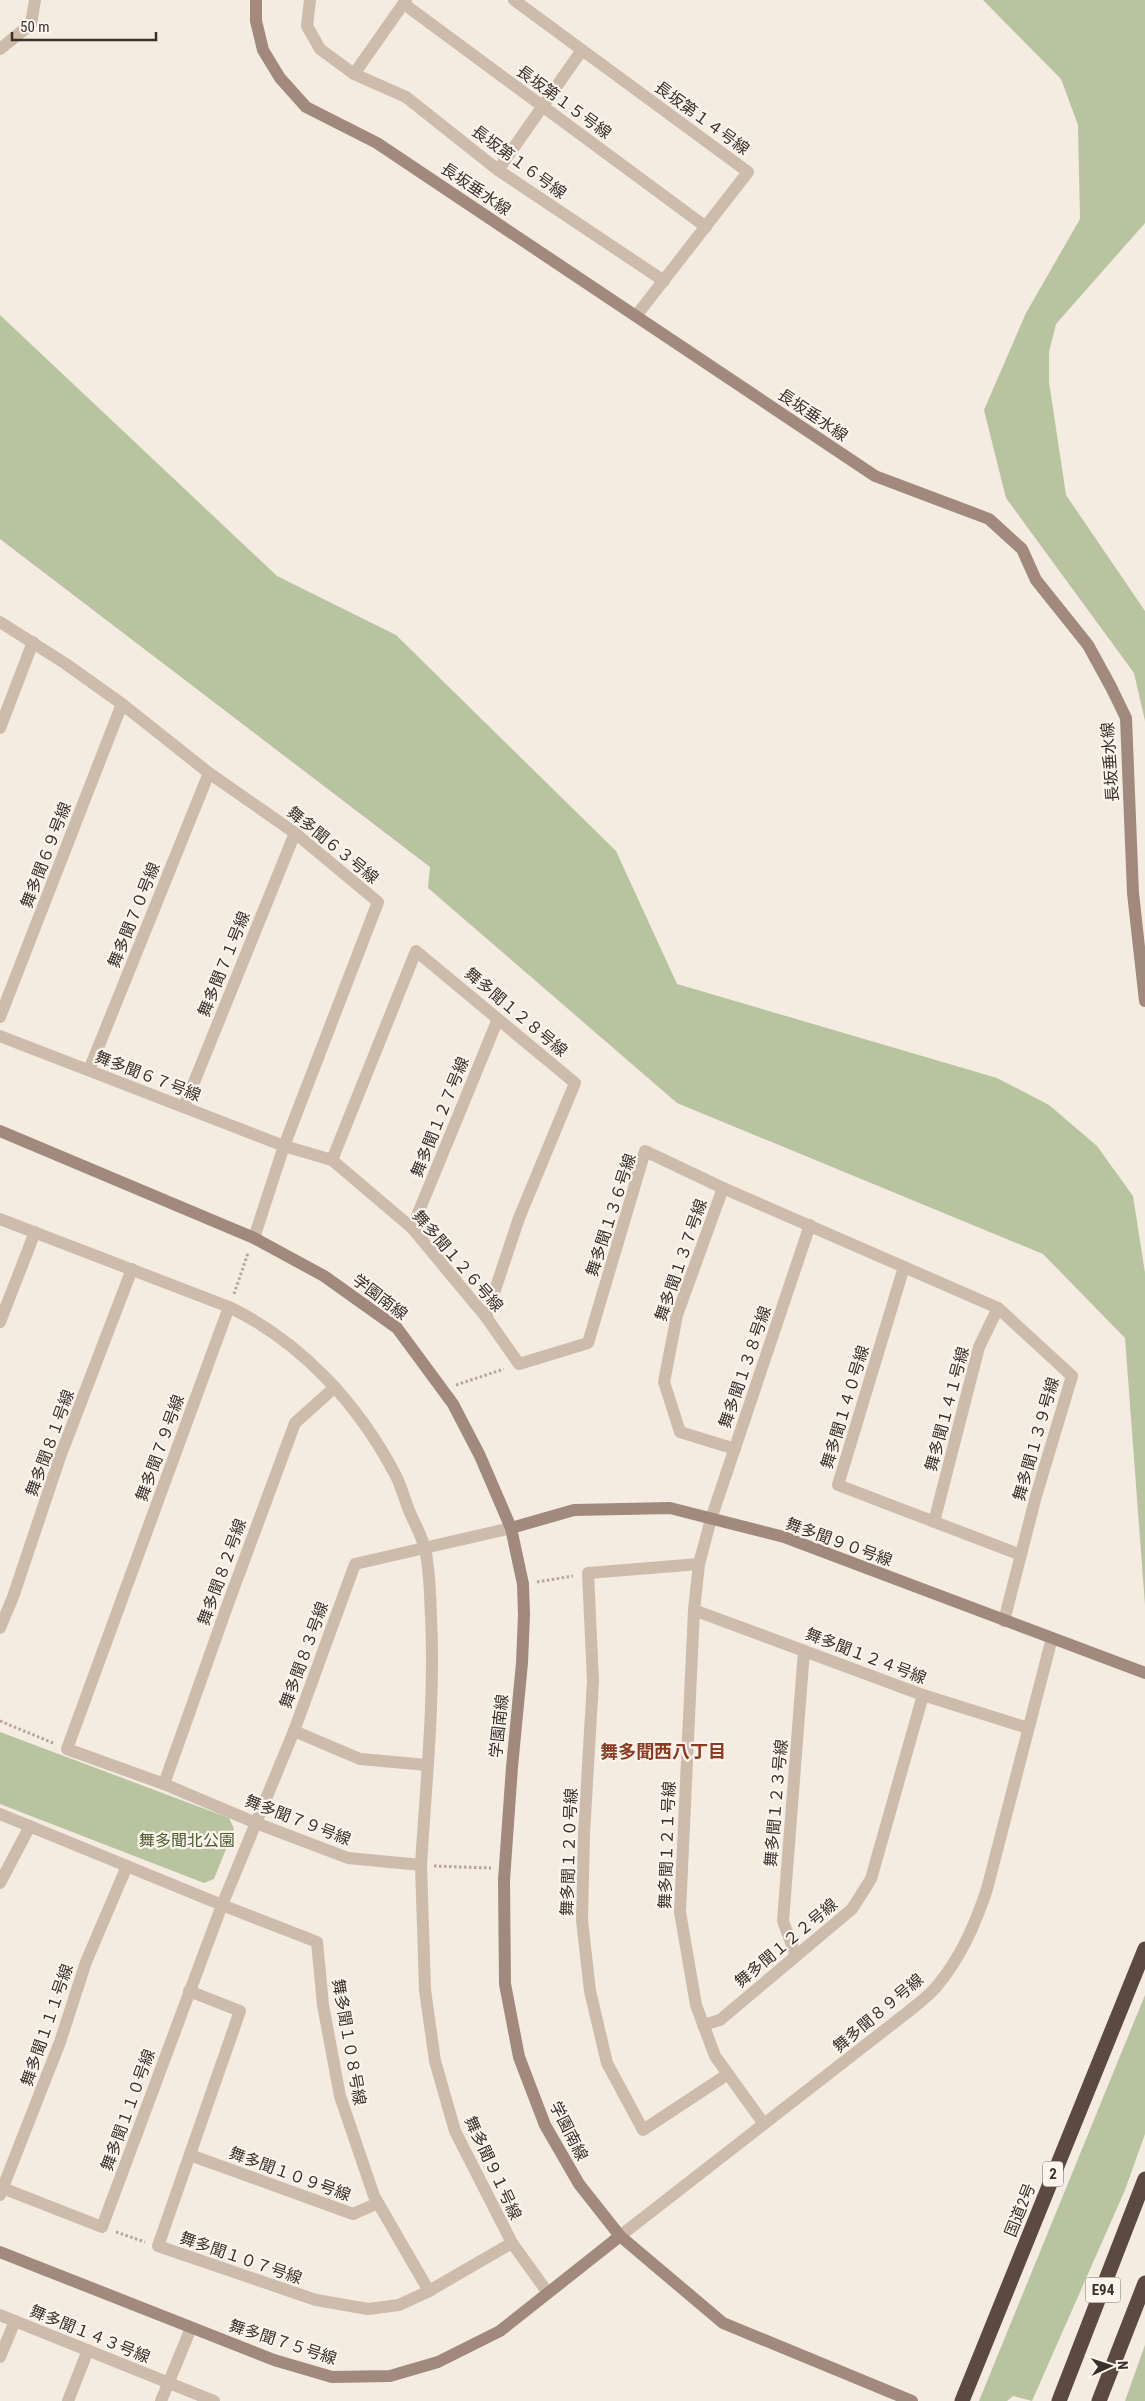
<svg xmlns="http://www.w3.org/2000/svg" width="1145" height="2401" font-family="'Roboto Condensed','Noto Sans JP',sans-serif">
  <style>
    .green { fill: #b8c4a0 }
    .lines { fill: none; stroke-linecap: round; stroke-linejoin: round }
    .path { stroke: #b9a596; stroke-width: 3; stroke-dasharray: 2.5 2.5; stroke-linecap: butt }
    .street { stroke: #cdbbac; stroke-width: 12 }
    .secondary { stroke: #a18a7d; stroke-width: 12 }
    .highway { stroke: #5c4a42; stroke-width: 15 }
    .labels { text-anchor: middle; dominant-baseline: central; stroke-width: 4.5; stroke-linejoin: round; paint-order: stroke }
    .shield { fill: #fbf5ee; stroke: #756b66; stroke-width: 1 }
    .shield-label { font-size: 15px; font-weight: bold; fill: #3b302b }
    .street-label { font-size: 16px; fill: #3b302b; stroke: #fbf5ee }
    .park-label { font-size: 16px; fill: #4a5a2e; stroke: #fbf5ee }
    .neighbourhood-label { font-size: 18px; font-weight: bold; fill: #8c3b22; stroke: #fbf5ee }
  </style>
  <rect width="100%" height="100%" fill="#f4ebe1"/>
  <g class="green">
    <path d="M983 0H1145V223L1056 324 1049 352V382L1066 495 1145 611V721L1134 673 1006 498 984 410 1026 313 1080 219 1078 125 1061 79Z"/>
    <path d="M0 315 277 576 396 635 616 851 677 984 997 1078 1049 1105 1097 1146 1133 1196 1145 1273V1605L1125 1338 1043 1254 677 1103 428 888 430 867 0 539Z"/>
    <path d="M0 1732 229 1818 234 1829 214 1879 204 1883 0 1804Z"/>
    <path d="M1145 1995V2134L1125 2190 1032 2401 1013 2396 1007 2401H979Z"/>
    <path d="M1145 2345V2401H1125Z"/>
  </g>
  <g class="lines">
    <g class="path">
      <path d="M234 1294 248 1253"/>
      <path d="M456 1385 504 1369"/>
      <path d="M537 1582 573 1576"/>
      <path d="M0 1721 53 1743"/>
      <path d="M434 1866 491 1868"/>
      <path d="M116 2232 145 2242"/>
    </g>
    <g class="street">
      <path d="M310 0 307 26 320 49 354 74 406 0"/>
      <path d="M514 0 748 172 636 316"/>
      <path d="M404 4 706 227"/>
      <path d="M0 49 31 24 35 0"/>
      <path d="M354 74 406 97 498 170 664 281"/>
      <path d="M498 170 582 50"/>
      <path d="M0 622 66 664 122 704 209 773 295 833 378 902 284 1146 254 1238"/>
      <path d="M0 728 33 642"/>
      <path d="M0 1017 122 704"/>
      <path d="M0 1036 284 1146 332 1160 412 1228 486 1317 519 1364 588 1343 645 1151 723 1188 998 1308 1072 1376 1036 1496 1004 1621"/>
      <path d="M89 1070 209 773"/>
      <path d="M184 1107 295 833"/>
      <path d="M332 1160 416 951 575 1083 519 1218 486 1317"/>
      <path d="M723 1188 677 1315 664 1382 680 1432 735 1449"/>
      <path d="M0 1219 229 1307C302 1342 359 1405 396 1476 401 1486 404 1497 408 1508 413 1521 422 1535 425 1549 430 1571 430 1595 431 1617 435 1699 426 1783 421 1865L348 1858 256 1823 164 1784 67 1749 229 1307"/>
      <path d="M412 1228 498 1019"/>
      <path d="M904 1267 838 1485 1021 1555"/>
      <path d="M0 1322 35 1232"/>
      <path d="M934 1522 979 1347 998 1308"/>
      <path d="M699 1564 588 1573 593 1681 584 1834 582 1920 590 1991 607 2063 643 2130 728 2074"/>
      <path d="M694 1610 923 1695 1028 1728"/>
      <path d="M0 1628 13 1597 60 1457 132 1269"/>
      <path d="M294 1731 360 1759 427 1765"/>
      <path d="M164 1784 229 1601 295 1423 335 1387"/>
      <path d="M0 1814 222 1905 294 1731 355 1564 511 1528"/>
      <path d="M421 1865 425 1990 435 2061 455 2131 512 2243 548 2293"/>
      <path d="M0 1883 30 1826"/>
      <path d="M796 1956 783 1921 804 1651"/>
      <path d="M189 1991 240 2011 158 2246 316 2300 368 2309 399 2305 429 2291 512 2243"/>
      <path d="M703 2025 720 2020 852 1909 871 1879 923 1695"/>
      <path d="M764 2124 715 2056 696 2005 680 1912 694 1610 699 1564 711 1519 810 1225"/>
      <path d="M190 2155 353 2214 378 2203"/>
      <path d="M0 2187 102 2227 222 1905 317 1942 323 2005 340 2096 374 2196 429 2291"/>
      <path d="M0 2195 60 2042 86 1962 127 1866"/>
      <path d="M620 2236 904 2015C915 2006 928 1997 937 1986 961 1957 975 1925 987 1889L1052 1638"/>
      <path d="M0 2315 214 2401"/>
      <path d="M0 2357 15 2321"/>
      <path d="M68 2401 88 2350"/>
      <path d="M161 2401 191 2328"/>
    </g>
    <g class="secondary">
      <path d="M256 0V21L263 50 280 78 306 107 377 143 875 476 989 519 1022 549 1036 580 1088 645 1111 687 1126 718 1133 893 1145 1001"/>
      <path d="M0 1131 254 1238 324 1276 397 1328 453 1404 480 1456 511 1528 523 1584 524 1615 522 1663 512 1767 504 1880 505 1984 519 2057 545 2125 579 2184 620 2236 723 2323 912 2401"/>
      <path d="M511 1528 574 1510 670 1508 784 1537 1145 1673"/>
      <path d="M0 2252 274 2360 332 2377 390 2376 438 2362 500 2331 620 2236"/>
    </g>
    <g class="highway">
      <path d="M962 2401 1145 1949"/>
      <path d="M1059 2401 1145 2179"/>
      <path d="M1099 2401 1145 2283"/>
    </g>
  </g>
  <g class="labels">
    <g class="shield">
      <rect x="1043" y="2161.5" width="20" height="25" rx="4"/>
      <rect x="1085.5" y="2277.5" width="35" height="25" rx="4"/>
    </g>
    <g class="shield-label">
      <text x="1053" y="2174">2</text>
      <text x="1103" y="2290">E94</text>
    </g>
    <g class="street-label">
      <text transform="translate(564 102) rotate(36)">長坂第１５号線</text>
      <text transform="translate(702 118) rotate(36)">長坂第１４号線</text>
      <text transform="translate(519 162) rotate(36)">長坂第１６号線</text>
      <text transform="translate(476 189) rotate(34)">長坂垂水線</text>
      <text transform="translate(813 415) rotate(34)">長坂垂水線</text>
      <text transform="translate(1110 762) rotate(-94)">長坂垂水線</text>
      <text transform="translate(333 845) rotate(39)">舞多聞６３号線</text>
      <text transform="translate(46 855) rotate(-69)">舞多聞６９号線</text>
      <text transform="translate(134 915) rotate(-68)">舞多聞７０号線</text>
      <text transform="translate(224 964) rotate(-68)">舞多聞７１号線</text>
      <text transform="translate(516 1012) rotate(40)">舞多聞１２８号線</text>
      <text transform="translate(148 1076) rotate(21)">舞多聞６７号線</text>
      <text transform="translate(440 1117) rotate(-68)">舞多聞１２７号線</text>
      <text transform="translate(611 1215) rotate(-72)">舞多聞１３６号線</text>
      <text transform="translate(681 1260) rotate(-71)">舞多聞１３７号線</text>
      <text transform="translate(458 1261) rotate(49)">舞多聞１２６号線</text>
      <text transform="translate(380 1297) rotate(37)">学園南線</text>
      <text transform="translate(745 1367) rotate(-71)">舞多聞１３８号線</text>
      <text transform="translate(845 1407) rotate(-73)">舞多聞１４０号線</text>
      <text transform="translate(947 1409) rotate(-75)">舞多聞１４１号線</text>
      <text transform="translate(1036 1439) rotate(-74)">舞多聞１３９号線</text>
      <text transform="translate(50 1443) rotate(-70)">舞多聞８１号線</text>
      <text transform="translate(160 1448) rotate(-70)">舞多聞７９号線</text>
      <text transform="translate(839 1542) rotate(20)">舞多聞９０号線</text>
      <text transform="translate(222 1572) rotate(-70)">舞多聞８２号線</text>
      <text transform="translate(304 1655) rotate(-70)">舞多聞８３号線</text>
      <text transform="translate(866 1656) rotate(21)">舞多聞１２４号線</text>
      <text transform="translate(499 1726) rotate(-84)">学園南線</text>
      <text transform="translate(776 1803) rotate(-85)">舞多聞１２３号線</text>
      <text transform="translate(298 1820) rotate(21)">舞多聞７９号線</text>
      <text transform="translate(667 1845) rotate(-88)">舞多聞１２１号線</text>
      <text transform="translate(569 1852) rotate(-88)">舞多聞１２０号線</text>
      <text transform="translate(786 1943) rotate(-40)">舞多聞１２２号線</text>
      <text transform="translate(878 2013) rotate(-40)">舞多聞８９号線</text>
      <text transform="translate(47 2025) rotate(-71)">舞多聞１１１号線</text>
      <text transform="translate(349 2042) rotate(80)">舞多聞１０８号線</text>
      <text transform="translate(128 2110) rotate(-70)">舞多聞１１０号線</text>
      <text transform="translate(569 2131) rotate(63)">学園南線</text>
      <text transform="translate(493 2168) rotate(65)">舞多聞９１号線</text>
      <text transform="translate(290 2174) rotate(20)">舞多聞１０９号線</text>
      <text transform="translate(1020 2210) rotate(-68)">国道2号</text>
      <text transform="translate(241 2258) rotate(19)">舞多聞１０７号線</text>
      <text transform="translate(90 2334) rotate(22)">舞多聞１４３号線</text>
      <text transform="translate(283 2342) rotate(18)">舞多聞７５号線</text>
    </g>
    <g class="park-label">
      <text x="187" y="1840">舞多聞北公園</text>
    </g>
    <g class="neighbourhood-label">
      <text x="663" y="1751">舞多聞西八丁目</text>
    </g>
  </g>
  <g transform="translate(1110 2366) rotate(87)" stroke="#fbf5ee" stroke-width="4" paint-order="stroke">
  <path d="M0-4L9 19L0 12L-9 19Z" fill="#3b302b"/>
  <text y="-8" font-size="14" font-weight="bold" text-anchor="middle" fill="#3b302b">N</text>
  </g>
  <path d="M12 32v8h144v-8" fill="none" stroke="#3b302b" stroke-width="2.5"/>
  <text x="20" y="32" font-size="15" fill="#3b302b" stroke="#fbf5ee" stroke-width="4" paint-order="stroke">50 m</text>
</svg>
